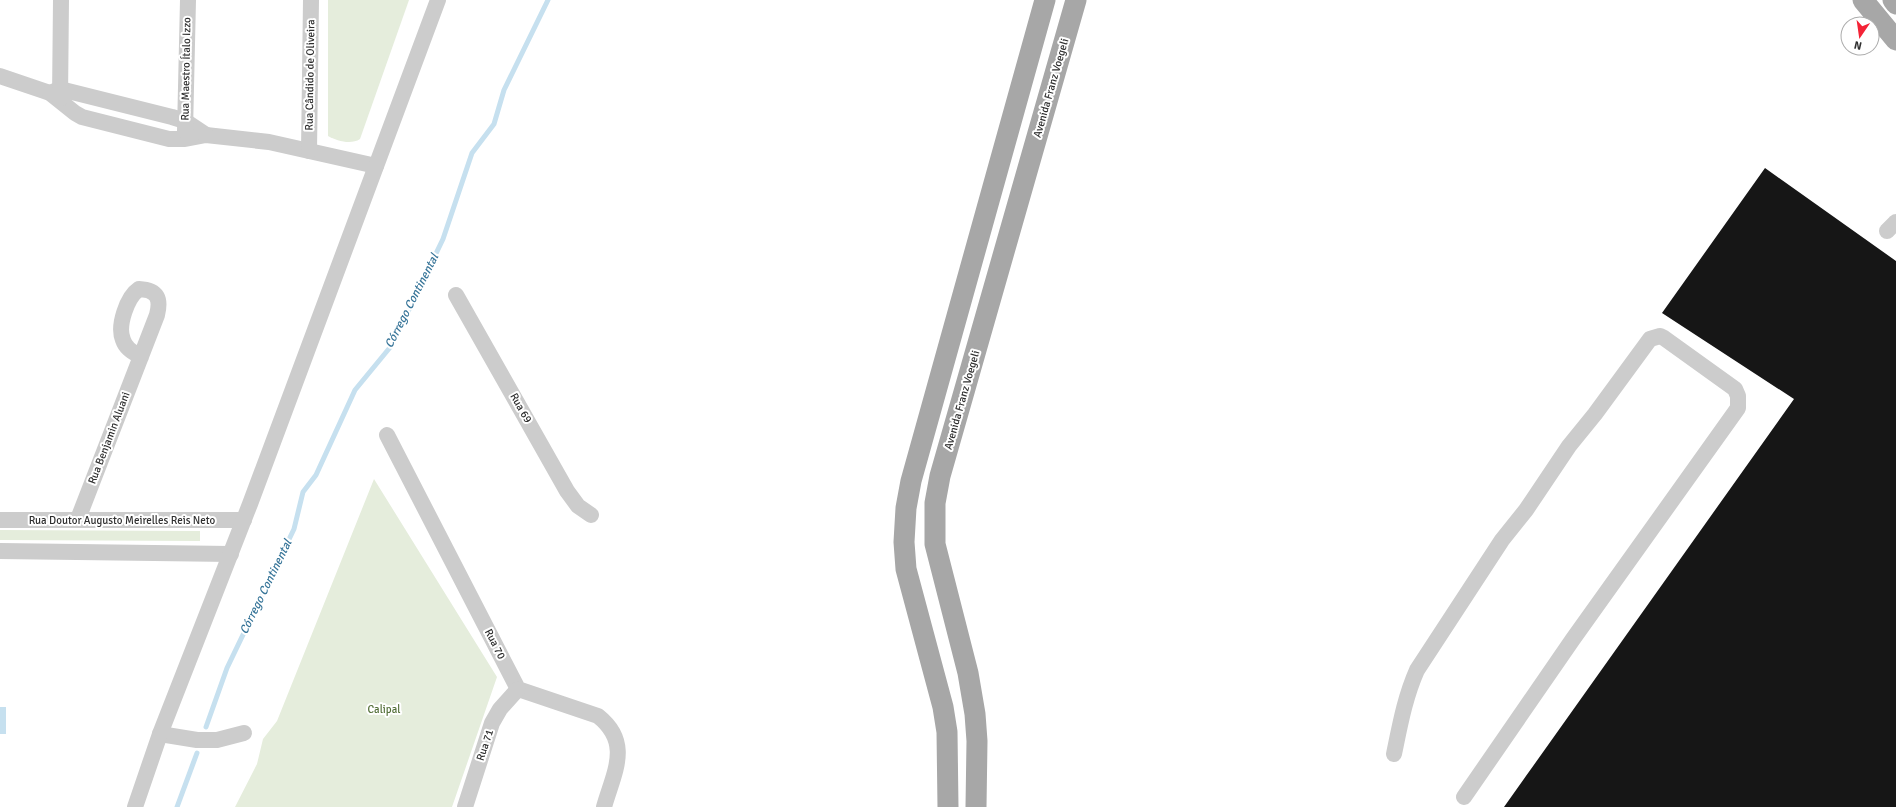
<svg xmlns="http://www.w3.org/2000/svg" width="1896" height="807" font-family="Signika,sans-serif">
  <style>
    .green { fill: #e5eddc }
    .water { fill: #c6e0ef }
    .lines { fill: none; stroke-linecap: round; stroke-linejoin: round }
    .stream { stroke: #c6e0ef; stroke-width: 5 }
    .building { fill: #161616 }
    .minor { stroke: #ccc; stroke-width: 16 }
    .major { stroke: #a7a7a7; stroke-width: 21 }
    .labels { text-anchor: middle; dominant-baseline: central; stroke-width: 4; stroke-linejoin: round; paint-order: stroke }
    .street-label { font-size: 11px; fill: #2f2f2f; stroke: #fff }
    .park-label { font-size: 11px; fill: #536f38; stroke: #fff }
    .water-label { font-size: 12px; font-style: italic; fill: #367498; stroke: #fff }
  </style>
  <rect width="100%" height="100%" fill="#fff"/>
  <g class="green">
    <path d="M328 0H409L360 139C351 145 337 141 328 136Z"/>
    <path d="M374 479 497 677 452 807H235L257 764 263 739 277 721Z"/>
    <path d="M0 530 200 531V541L0 540Z"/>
  </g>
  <rect class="water" x="0" y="707" width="6" height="27"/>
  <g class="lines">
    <g class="stream">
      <path d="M206 727 227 668 294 529 303 492 316 475 355 390 392 345 443 239 472 153 494 124 504 90 548 0"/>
      <path d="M177 807 197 753"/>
    </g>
  </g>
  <path class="building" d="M1765 168 1896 261V807H1504L1794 399 1662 313Z"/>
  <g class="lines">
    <g class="minor">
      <path d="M0 76 50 93 75 113 82 117 169 139H185L206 135 269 142 376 166"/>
      <path d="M50 93 60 89 172 117 185 121 206 135"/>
      <path d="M60 99 61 0"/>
      <path d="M185 131 188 0"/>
      <path d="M309 151 311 0"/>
      <path d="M1887 231 1896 222"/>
      <path d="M456 295 567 491 578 506 591 515"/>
      <path d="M387 435 518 689 598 716C632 743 614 772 604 807"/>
      <path d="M78 519 157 315C161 299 158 290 139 289 127 297 117 326 123 340 126 349 133 352 141 357"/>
      <path d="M0 520H244"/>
      <path d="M0 551 231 554"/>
      <path d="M160 734 197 740H217L244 733"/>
      <path d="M1394 754C1400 725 1405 697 1417 670L1502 540 1526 510 1569 446 1595 414 1650 339 1660 336 1664 338 1735 389 1738 396V408L1573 639 1464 797"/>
      <path d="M135 807 160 734 250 504 438 0"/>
      <path d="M465 807 492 723 500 709 518 689"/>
    </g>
    <g class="major">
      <path d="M1863 0 1896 40"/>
      <path d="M1893 0 1896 4"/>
      <path d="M948 807 947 732 943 707 906 569 904 542 906 508 911 481 1045 0"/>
      <path d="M976 807 977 741 975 714 968 673 935 544V503L940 476 1076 0"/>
    </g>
  </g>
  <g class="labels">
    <g class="street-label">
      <text transform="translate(186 69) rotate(-89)">Rua Maestro Ítalo Izzo</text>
      <text transform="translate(310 75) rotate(-89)">Rua Cândido de Oliveira</text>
      <text transform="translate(1051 88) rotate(-74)">Avenida Franz Voegeli</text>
      <text transform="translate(962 400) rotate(-74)">Avenida Franz Voegeli</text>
      <text transform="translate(521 408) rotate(60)">Rua 69</text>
      <text transform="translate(109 438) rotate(-69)">Rua Benjamin Aluani</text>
      <text x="122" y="520">Rua Doutor Augusto Meirelles Reis Neto</text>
      <text transform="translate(495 644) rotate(63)">Rua 70</text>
      <text transform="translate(485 745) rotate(-72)">Rua 71</text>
    </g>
    <g class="park-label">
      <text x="384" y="709">Calipal</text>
    </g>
    <g class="water-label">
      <text transform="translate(412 301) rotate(-63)">Córrego Continental</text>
      <text transform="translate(266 587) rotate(-64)">Córrego Continental</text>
    </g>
  </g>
  <g transform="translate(1860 36) rotate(193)"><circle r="19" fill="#ffffff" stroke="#acacac"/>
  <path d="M0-3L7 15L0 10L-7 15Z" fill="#f42336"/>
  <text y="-6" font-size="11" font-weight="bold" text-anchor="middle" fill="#2f2f2f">N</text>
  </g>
</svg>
